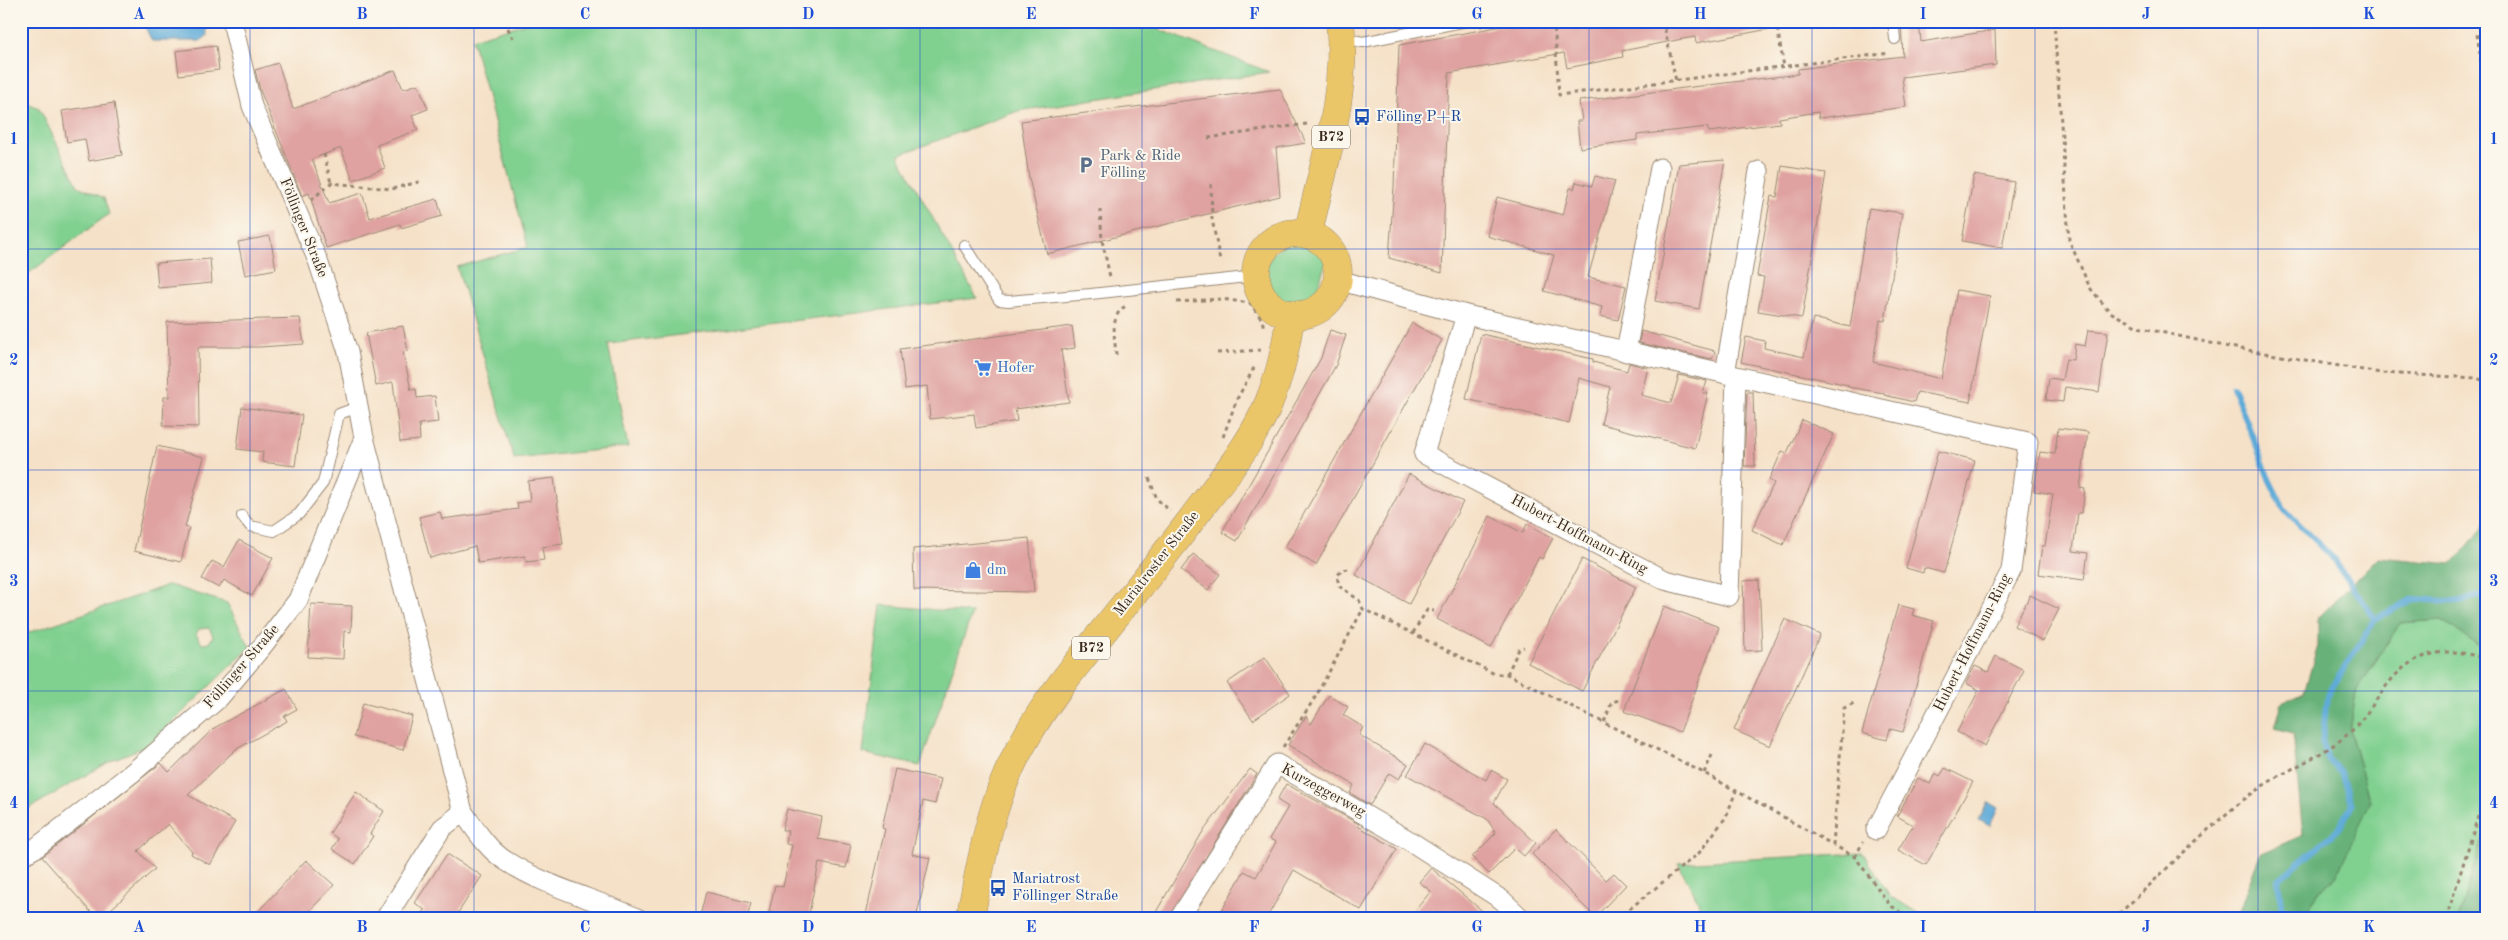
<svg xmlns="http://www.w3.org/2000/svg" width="2508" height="940" font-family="'Old Standard TT',serif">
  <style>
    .green { fill: #80d090; stroke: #5e7d57; fill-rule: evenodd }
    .forest { fill: #68b27a; stroke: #526e4c }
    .water { fill: #5fabd8; stroke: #4d6a7b }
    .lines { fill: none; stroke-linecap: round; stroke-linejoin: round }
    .stream { stroke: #5fabd8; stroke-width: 6 }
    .building { fill: #dfa2a0 }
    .service-casing { stroke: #988672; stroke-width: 12 }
    .minor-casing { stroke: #988672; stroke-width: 21 }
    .primary-casing { stroke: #988672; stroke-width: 29 }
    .path { stroke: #988672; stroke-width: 3; stroke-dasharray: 4 4; stroke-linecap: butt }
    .service { stroke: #fff; stroke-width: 10 }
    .minor { stroke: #fff; stroke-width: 19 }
    .primary { stroke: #ebc669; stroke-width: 28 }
    .grid { fill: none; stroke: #1d4ed8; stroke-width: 1; stroke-opacity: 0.55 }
    .labels { text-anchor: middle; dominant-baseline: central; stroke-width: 4; stroke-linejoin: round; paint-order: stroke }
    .shield { fill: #fbf7ec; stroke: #75685c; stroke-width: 1 }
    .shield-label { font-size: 14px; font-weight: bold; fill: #3b2a1e }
    .transit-label { font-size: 15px; fill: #164399; stroke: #fbf7ec; text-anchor: start }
    .service-label { font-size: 15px; fill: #4e5e75; stroke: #fbf7ec; text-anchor: start }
    .street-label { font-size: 15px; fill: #3b2a1e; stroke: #fbf7ec }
    .shop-label { font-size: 15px; fill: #366cbe; stroke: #fbf7ec; text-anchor: start }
    .neatline { fill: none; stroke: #1d4ed8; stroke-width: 2 }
    .grid-label { font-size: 16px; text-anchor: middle; font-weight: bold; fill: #1d4ed8 }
  </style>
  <rect width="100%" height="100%" fill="#fbf7ec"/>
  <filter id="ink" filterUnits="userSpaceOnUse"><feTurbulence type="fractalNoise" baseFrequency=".02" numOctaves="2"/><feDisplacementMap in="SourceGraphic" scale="10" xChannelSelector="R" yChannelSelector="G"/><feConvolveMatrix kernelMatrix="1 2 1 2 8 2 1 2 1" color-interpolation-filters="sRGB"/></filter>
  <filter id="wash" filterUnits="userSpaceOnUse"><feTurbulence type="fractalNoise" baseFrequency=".0096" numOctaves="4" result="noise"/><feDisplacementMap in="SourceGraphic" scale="20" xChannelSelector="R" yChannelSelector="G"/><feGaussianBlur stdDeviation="1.12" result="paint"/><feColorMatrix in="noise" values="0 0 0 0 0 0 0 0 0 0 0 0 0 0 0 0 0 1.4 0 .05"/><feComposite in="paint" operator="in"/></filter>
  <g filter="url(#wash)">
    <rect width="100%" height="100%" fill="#f5e1c7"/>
    <g class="green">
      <path d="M533 21H1137L1269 72 1018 111 898 155 977 298 608 344 628 447 514 459 457 267 528 247 472 39Z"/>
      <path d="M21 101 39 108 78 186 104 198 109 214 21 279Z"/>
      <path d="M1297 242 1316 248 1326 262 1314 299C1265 323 1244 249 1297 242Z"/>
      <path d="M169 585 227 603 250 647 149 745 114 759 21 813V635ZM209 628 213 636 209 643 202 644 196 634 199 629Z"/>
      <path d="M881 605 972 613 920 766 863 753Z"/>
      <path d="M2442 620 2480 647 2487 648V825L2458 919H2311L2309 909 2319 891 2335 878 2370 802 2350 732 2356 692 2400 623Z"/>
      <path d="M1863 853 1890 896 1928 919H1703L1698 901 1678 863Z"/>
    </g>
    <g class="forest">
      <path d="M2487 514V648L2480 647 2442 620 2400 623 2356 692 2350 732 2370 802 2335 878 2319 891 2309 909 2311 919H2236L2260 854 2303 835 2293 733 2275 728 2282 703 2304 692 2318 646V618L2378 557 2452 564 2483 528Z"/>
      <path d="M2487 825V919H2458Z"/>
    </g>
    <g class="water">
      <path d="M142 21H206L207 36 200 41H152Z"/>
      <path d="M1988 802 1998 808 1990 826 1979 820Z"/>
    </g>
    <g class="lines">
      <g class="stream">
        <path d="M2233 387 2270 481 2284 509 2331 556 2375 619"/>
        <path d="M2283 919 2278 880 2339 829 2352 805 2341 773 2328 759 2322 744 2327 696 2375 619 2413 599 2461 602 2487 592"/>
      </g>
    </g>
    <g id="blocks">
      <g class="building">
        <path d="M1530 21H1769V29L1696 43 1695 37 1677 40 1622 51 1623 57 1567 68 1564 53 1449 73 1442 273 1389 258 1394 186 1399 45Z"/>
        <path d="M1901 21H1919L1921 42 1995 30 1996 65 1902 77 1906 107 1819 118 1818 112 1779 118 1780 123 1709 132 1707 127 1637 135V140L1580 148 1577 121H1582L1579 101 1798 74V69L1903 56Z"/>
        <path d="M216 46 219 70 179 75 176 51Z"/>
        <path d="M278 63 293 109 395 70 403 89 418 84 428 109 412 115 418 130 377 145 385 168 353 180 341 148 312 159 329 203 362 193 370 218 437 199 442 216 401 228 400 224 326 248 309 193 302 196 260 90 255 70Z"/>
        <path d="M1280 89 1306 143 1276 148 1280 196 1047 254 1029 178 1021 121Z"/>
        <path d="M114 103 122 155 89 161 85 139 67 142 62 111Z"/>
        <path d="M1725 160 1699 309 1655 301 1679 164Z"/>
        <path d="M1782 166 1826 173 1802 318 1758 311 1764 277 1757 276 1771 196 1777 197Z"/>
        <path d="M1974 175 2014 182 2002 248 1962 241Z"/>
        <path d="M1595 176 1615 181 1588 277 1626 286 1618 320 1600 316 1602 307 1544 291 1554 255 1487 236 1497 197 1563 215 1570 188 1574 189 1576 182 1592 186Z"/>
        <path d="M1869 208 1902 213 1885 321 1880 320 1873 362 1941 379 1957 290 1990 296 1970 402 1917 392 1914 402 1884 395V393L1848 387V385L1741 362 1746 337 1765 341 1764 348 1804 357 1813 318 1850 327Z"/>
        <path d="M270 236 276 269 245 275 238 242Z"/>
        <path d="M210 259 212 283 158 288 156 263Z"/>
        <path d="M300 318 304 344 260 347H198L199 427 163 426 164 397H169L167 322Z"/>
        <path d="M1412 323 1442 340 1316 565 1285 547Z"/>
        <path d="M403 326 408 351 403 352 411 390 416 389 417 398 435 396 438 422 419 424 420 440 400 442 393 382 376 386 366 333Z"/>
        <path d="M1072 326 1075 348 1061 350 1069 402 1015 409 1017 421 976 428 974 414 930 419 927 386 905 389 900 349Z"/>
        <path d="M1330 330 1346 335 1336 365 1237 541 1222 532 1321 358Z"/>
        <path d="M2088 330 2108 332 2099 392 2065 387 2063 402 2046 400 2049 378 2062 380 2066 359 2073 360 2075 344 2085 346Z"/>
        <path d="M1641 331 1715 351 1712 359 1639 343Z"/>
        <path d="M1481 334 1593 359V362L1627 371 1629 363 1648 368 1641 395 1671 403 1679 375 1707 381 1703 393H1708L1695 448 1601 424 1610 387 1579 378 1569 423 1466 399Z"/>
        <path d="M1747 392H1753L1755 466H1744Z"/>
        <path d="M242 407 302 415 295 466 262 462 263 452 237 449Z"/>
        <path d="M1802 420 1834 434 1783 545 1752 530 1774 483 1769 480 1782 451 1787 453Z"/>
        <path d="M2058 428 2088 432 2080 488 2085 489 2082 513H2078L2073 551 2088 553 2084 580 2038 574 2042 546H2045L2053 494 2034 491 2040 452 2055 454Z"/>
        <path d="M157 446 204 457 185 527 189 528 181 562 134 551Z"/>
        <path d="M1938 451 1975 460 1944 573 1924 568 1923 573 1906 568Z"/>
        <path d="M1409 474 1463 502 1409 604 1356 575Z"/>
        <path d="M554 478 563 544 542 547 544 560 526 562 525 556 478 563 475 546 430 558 419 517 440 512 442 519 518 509 517 503 530 501 528 481Z"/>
        <path d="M1490 516 1523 533 1527 524 1553 538 1542 559 1539 557 1491 648 1437 619Z"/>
        <path d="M1029 538 1034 592 914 590 913 549Z"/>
        <path d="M239 540 273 558 252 596 224 580 219 588 202 579 212 561 224 567Z"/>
        <path d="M1193 554 1220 574 1208 590 1181 570Z"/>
        <path d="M1582 559 1636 587 1582 691 1528 663Z"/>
        <path d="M1759 580 1762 650 1745 651 1743 581Z"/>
        <path d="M2030 595 2059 609 2043 641 2014 626Z"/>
        <path d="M311 604 352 606 351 632 344 631 343 659 308 657Z"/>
        <path d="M1898 605 1914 609 1912 615 1934 621 1903 732 1890 729 1887 740 1862 733Z"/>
        <path d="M1664 606 1719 627 1680 732 1624 711Z"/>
        <path d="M1785 619 1820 635 1770 746 1734 730Z"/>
        <path d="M1996 656 2024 670 1985 746 1957 732 1979 690 1966 683 1975 666 1988 672Z"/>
        <path d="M1265 657 1290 694 1253 720 1227 683Z"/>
        <path d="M286 689 297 709 284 716 287 721 235 750 188 795 235 822 210 865 191 854 192 852 168 824 138 851 155 869 100 919H97L42 857 161 763 169 772 214 728Z"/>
        <path d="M1329 695 1348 707 1343 715 1363 727 1359 735 1408 764 1399 779 1389 773 1370 805 1350 793 1354 785 1288 745 1306 716 1311 724Z"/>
        <path d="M363 703 412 716 403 750 354 737Z"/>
        <path d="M1425 744 1486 780 1491 770 1507 779 1494 803 1536 843 1524 856 1515 848 1489 874 1472 857 1496 833 1487 819 1407 775Z"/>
        <path d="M1945 768 1973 782 1926 865 1898 850 1913 825 1897 816 1918 778 1930 784 1935 773 1940 776Z"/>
        <path d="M895 769 941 779 935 804 923 801 912 854 930 858 916 919H865L885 829 882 828Z"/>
        <path d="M1250 769 1257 774 1168 919H1152L1202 833Z"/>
        <path d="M1286 784 1359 824 1358 826 1397 849 1361 910 1294 870 1266 919H1217L1244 871 1256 877 1276 842 1269 839 1288 807 1277 800Z"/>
        <path d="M356 792 384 811 370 834 373 836 355 864 332 849 338 839 330 833Z"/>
        <path d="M787 809 822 817 818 839 851 845 846 868 819 863 808 919H780L781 914 769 912 775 885 783 887 792 845 786 844 788 831 782 830Z"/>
        <path d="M1556 829 1606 880 1614 873 1626 885 1595 917 1532 854Z"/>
        <path d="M447 854 482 876 454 919H419L425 910 415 903Z"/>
        <path d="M306 860 334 885 302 919H251Z"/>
        <path d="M1431 868 1492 919H1408L1431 891 1419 882Z"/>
        <path d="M706 892 751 903 747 919H712L700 916Z"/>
      </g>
    </g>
  </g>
  <g filter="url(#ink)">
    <use href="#blocks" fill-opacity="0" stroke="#988672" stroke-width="1"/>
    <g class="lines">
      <g class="service-casing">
        <g id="service">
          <path d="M1893 21 1895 39"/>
          <path d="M1343 38 1363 42 1467 21"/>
          <path d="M964 245 999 300 1008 301 1091 294 1256 276"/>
          <path d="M242 516 250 526 274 531 299 514 323 483 339 414 358 407"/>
        </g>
      </g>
      <g class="minor-casing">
        <g id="minor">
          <path d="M232 21 252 106 318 261 348 352 364 438 463 812C475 829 488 850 506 861 546 887 596 899 639 919"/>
          <path d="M1338 280 1466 315 2028 442 2011 571 1876 830"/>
          <path d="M1466 315 1424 454 1665 580 1729 596 1736 377"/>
          <path d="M1626 352 1660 168"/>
          <path d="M1725 374 1759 171"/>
          <path d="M21 856 37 847 132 773 219 698 261 648 298 600 364 438"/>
          <path d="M385 919 442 828 463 812"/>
          <path d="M1179 919 1277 764 1410 841 1502 900 1522 919"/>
        </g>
      </g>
      <g class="primary-casing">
        <g id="primary">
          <circle cx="1297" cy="274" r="41"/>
          <path d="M1308 234C1323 165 1348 93 1340 21"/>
          <path d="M970 919C983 852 991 796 1027 736 1052 692 1086 653 1117 614 1146 579 1174 543 1201 507 1224 478 1256 436 1269 402 1281 373 1286 345 1291 314"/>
        </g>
      </g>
      <g class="path">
        <path d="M504 21 513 38"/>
        <path d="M1554 21 1559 95 1890 53"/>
        <path d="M1663 21 1676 81"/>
        <path d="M1776 21 1784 67"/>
        <path d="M2054 21 2069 240 2090 288 2110 312 2138 327 2224 346 2380 373 2477 378 2487 382"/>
        <path d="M2486 21 2477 34 2487 102"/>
        <path d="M1480 26 1511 21"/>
        <path d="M1208 138 1307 124"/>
        <path d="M324 154 331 183"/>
        <path d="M1211 184 1212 219 1220 261"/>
        <path d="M311 200 331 183 392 189 422 181"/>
        <path d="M1100 209 1102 240 1110 277"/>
        <path d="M1177 302 1221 299 1250 303 1262 320 1264 328"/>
        <path d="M1217 353 1261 350"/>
        <path d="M1116 355C1115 338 1109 315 1126 306"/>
        <path d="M1223 437 1237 399 1255 366"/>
        <path d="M1149 478 1157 499 1170 511"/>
        <path d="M1348 569 1342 570 1337 576 1339 586 1359 600 1363 609 1495 674H1507L1704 773 1855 857 1890 905 1910 919"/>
        <path d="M1413 633 1427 610 1434 611"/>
        <path d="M1507 674 1519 649 1524 647"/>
        <path d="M1604 722 1612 702 1619 700"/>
        <path d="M1283 747 1316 696 1363 609"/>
        <path d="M1704 773 1712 755"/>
        <path d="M1833 845 1844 708 1854 703"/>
        <path d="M1855 857 1863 842"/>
        <path d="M1617 919 1699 853 1726 817 1736 791"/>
        <path d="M2113 919C2160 877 2204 829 2254 792 2284 770 2320 758 2348 734 2375 711 2386 672 2420 658 2444 648 2464 652 2487 659"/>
        <path d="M2446 919 2487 788"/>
      </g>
      <use href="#service" class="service"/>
      <use href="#minor" class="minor"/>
      <use href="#primary" class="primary"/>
    </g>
  </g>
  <path class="grid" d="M250 21V919M474 21V919M696 21V919M920 21V919M1142 21V919M1366 21V919M1589 21V919M1812 21V919M2035 21V919M2258 21V919M21 249H2487M21 470H2487M21 691H2487"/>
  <defs>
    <g id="bus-bare" transform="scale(1.35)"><path d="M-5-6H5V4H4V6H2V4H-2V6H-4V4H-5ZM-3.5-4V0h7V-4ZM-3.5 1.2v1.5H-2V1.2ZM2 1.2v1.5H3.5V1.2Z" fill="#1a4fb4" stroke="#fbf7ec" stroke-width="2.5" paint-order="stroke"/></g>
    <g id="parking-bare" transform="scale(1.35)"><path d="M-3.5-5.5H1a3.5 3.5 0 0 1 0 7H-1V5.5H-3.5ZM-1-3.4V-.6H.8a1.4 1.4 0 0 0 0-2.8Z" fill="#5c6f8a" stroke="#fbf7ec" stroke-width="2.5" paint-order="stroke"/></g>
    <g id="supermarket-bare" transform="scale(1.35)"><path d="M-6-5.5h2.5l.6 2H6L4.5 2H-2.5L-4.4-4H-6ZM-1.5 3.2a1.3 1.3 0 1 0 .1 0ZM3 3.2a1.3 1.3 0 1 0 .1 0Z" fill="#3f7fe0" stroke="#fbf7ec" stroke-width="2.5" paint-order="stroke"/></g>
    <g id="shop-bare" transform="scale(1.35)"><path d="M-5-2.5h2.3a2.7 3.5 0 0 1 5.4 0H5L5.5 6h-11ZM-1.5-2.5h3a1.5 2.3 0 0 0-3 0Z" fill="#3f7fe0" stroke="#fbf7ec" stroke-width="2.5" paint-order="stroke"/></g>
  </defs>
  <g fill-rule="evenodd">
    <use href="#bus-bare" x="1362" y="117"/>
    <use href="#parking-bare" x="1086" y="165"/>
    <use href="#supermarket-bare" x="983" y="368"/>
    <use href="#shop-bare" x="973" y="570"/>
    <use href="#bus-bare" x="998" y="888"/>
  </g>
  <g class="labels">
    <g class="shield">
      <rect x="1312" y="125.5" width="38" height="23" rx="4"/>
      <rect x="1072" y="636.5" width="38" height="23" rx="4"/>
    </g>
    <g class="shield-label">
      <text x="1331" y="137">B72</text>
      <text x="1091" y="648">B72</text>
    </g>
    <g class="transit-label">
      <text x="1376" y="117">Fölling P+R</text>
      <text x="1012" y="879">Mariatrost<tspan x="1012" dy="17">Föllinger Straße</tspan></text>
    </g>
    <g class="service-label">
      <text x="1100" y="156">Park &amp; Ride<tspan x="1100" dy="17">Fölling</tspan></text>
    </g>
    <g class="street-label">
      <text transform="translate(303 228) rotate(68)">Föllinger Straße</text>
      <text transform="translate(1579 535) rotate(28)">Hubert-Hoffmann-Ring</text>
      <text transform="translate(1157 564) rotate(-52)">Mariatroster Straße</text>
      <text transform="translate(1973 643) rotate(-63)">Hubert-Hoffmann-Ring</text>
      <text transform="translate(242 667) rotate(-49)">Föllinger Straße</text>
      <text transform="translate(1323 791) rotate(29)">Kurzeggerweg</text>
    </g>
    <g class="shop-label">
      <text x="997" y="368">Hofer</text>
      <text x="987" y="570">dm</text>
    </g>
  </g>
  <rect width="2508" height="940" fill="none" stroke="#fbf7ec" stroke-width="55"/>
  <rect x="28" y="28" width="2452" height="884" class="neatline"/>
  <g class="grid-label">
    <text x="139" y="19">A</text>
    <text x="362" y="19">B</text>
    <text x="585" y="19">C</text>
    <text x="808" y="19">D</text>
    <text x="1031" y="19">E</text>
    <text x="1254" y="19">F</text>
    <text x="1477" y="19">G</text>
    <text x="1700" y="19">H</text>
    <text x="1923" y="19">I</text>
    <text x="2146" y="19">J</text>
    <text x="2369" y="19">K</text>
    <text x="14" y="144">1</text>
    <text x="2494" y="144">1</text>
    <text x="14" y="365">2</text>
    <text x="2494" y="365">2</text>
    <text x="14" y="586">3</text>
    <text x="2494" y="586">3</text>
    <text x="14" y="808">4</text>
    <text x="2494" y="808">4</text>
    <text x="139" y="932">A</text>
    <text x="362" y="932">B</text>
    <text x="585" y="932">C</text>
    <text x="808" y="932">D</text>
    <text x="1031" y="932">E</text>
    <text x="1254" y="932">F</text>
    <text x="1477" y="932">G</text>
    <text x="1700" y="932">H</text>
    <text x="1923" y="932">I</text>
    <text x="2146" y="932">J</text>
    <text x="2369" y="932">K</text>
  </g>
</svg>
